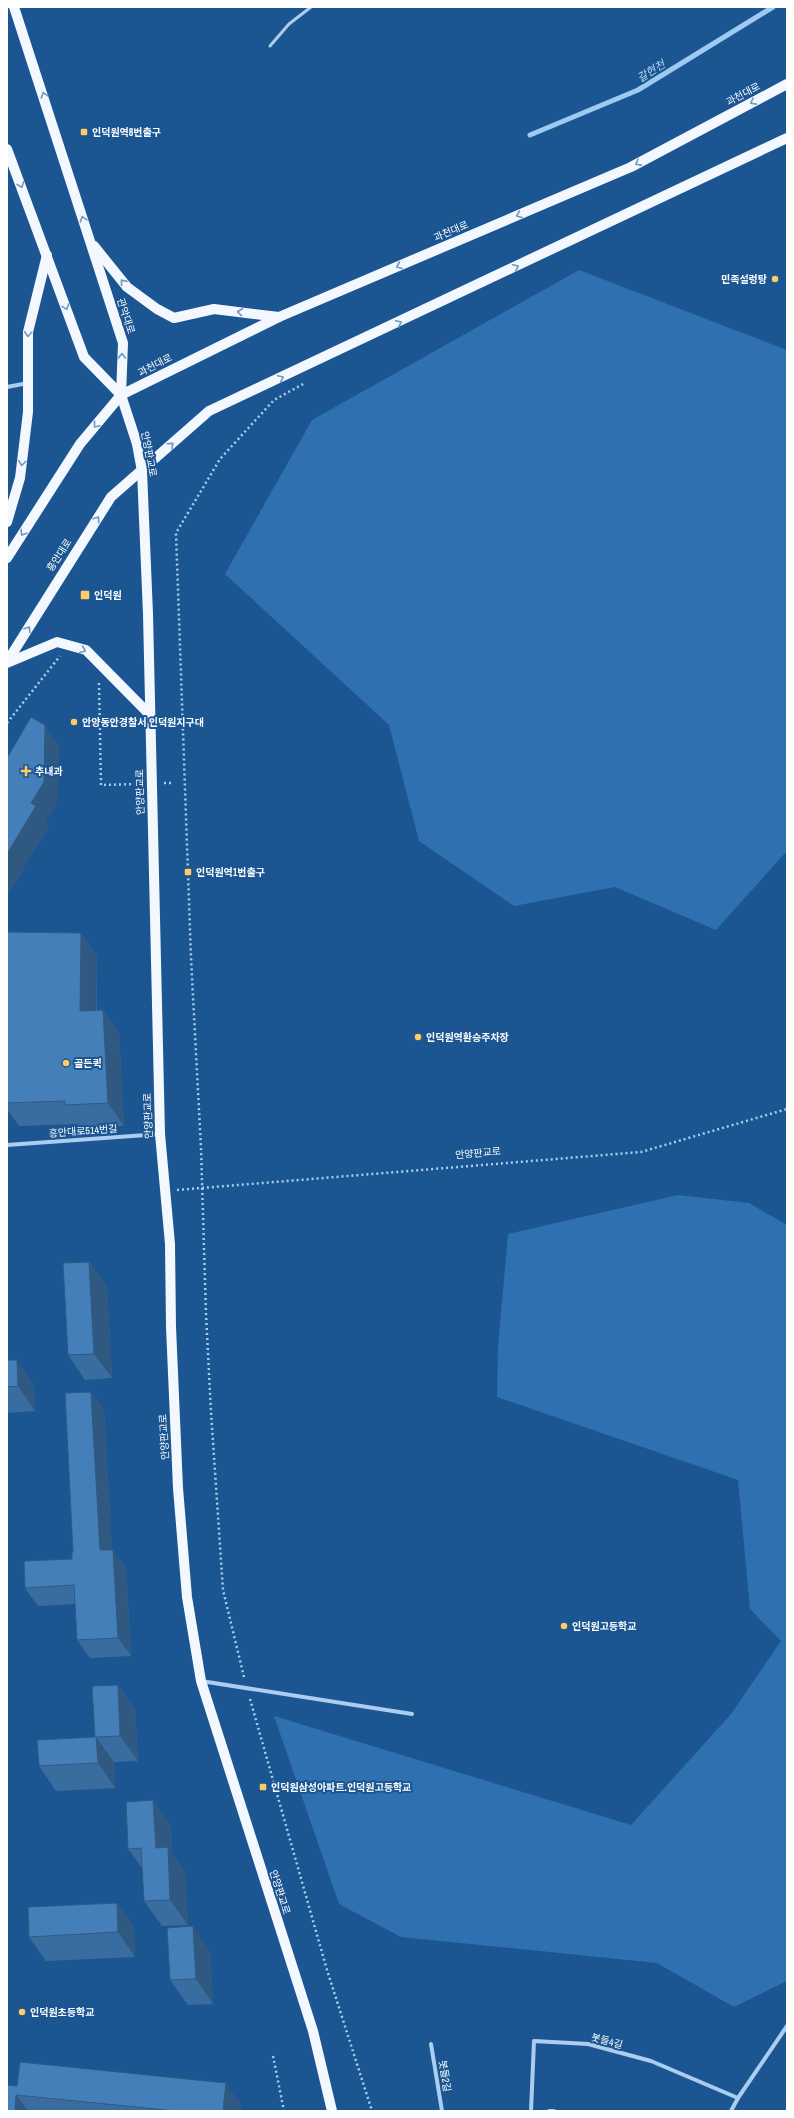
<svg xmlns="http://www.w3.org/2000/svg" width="794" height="2118" font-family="'Archivo Narrow','Noto Sans KR',sans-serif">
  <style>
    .green { fill: #2e70b0 }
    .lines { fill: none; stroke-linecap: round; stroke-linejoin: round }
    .stream { stroke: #9ec9f1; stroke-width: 5 }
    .path { stroke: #abcdef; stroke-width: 2.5; stroke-dasharray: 2 3; stroke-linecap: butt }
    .lane { stroke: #abcdef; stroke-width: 3 }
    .street { stroke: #abcdef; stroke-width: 4 }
    .primary { stroke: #f3f8ff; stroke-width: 10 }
    .wall { fill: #3a6d9f }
    .shaded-wall { fill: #305982 }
    .building { fill: #447fb9; stroke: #305982 }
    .oneway { stroke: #7197be }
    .poi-dot { fill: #ffcb69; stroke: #1b5692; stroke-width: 1.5 }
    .labels { text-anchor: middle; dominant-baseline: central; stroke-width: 4; stroke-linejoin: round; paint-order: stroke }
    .street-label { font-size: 10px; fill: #fff; stroke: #1b5692 }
    .poi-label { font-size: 10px; font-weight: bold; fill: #fff; stroke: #1b5692; text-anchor: start }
    .water-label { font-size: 11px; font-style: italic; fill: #b7d7f6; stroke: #1b5692 }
  </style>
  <rect width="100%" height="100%" fill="#1b5692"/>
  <g class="green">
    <path d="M579 270 787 350V851L716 930 615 887 514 906 419 841 389 725 225 574 312 420Z"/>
    <path d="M678 1195 749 1203 787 1225V1981L734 2007 657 1963 401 1937 339 1904 274 1716 631 1825 731 1714 781 1641 750 1609 738 1480 497 1397 498 1346 508 1234Z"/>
  </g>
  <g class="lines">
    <path class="stream" d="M530 135 638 90 773 7"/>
    <g class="path">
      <path d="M99 683 101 785 139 784"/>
      <path d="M7 723 60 656"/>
      <path d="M164 783H173"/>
      <path d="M177 1190 641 1152 787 1109"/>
      <path d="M244 1677 223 1590 211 1412 206 1314 201 1148 191 958 176 533 220 459 274 400 305 383"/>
      <path d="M250 1699 327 1970 372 2111"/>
      <path d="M273 2056 284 2111"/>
    </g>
    <path class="lane" d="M270 46 289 24 311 7"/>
    <g class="street">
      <path d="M7 387 28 383"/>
      <path d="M7 1145 160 1134"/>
      <path d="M201 1681 412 1714"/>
      <path d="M431 2044 442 2111"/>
      <path d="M531 2111 534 2041 588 2044 651 2061 738 2098"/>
      <path d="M549 2111H554"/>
      <path d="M731 2111 738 2098 787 2026"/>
    </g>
    <g class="primary">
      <path d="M14 7 123 343 121 395 137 444 142 471 148 614 160 1134 170 1244 171 1327 178 1488 187 1597 201 1681 313 2031 332 2111"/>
      <path d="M7 149 84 357 121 395"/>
      <path d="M94 246 127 287 157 309 174 318 214 309 279 317"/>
      <path d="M7 522 20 478 28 412V332L47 255"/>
      <path d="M7 558 80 444 121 395 279 317 631 167 787 84"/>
      <path d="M7 662 111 497 209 411 787 138"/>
      <path d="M7 663 57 642 86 650 150 715"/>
    </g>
  </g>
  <g class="wall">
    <path d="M81 933 97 956V1011L103 1010 119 1033 124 1126 81 1128 78 1124 19 1126 7 1109V1103Z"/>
    <path d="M89 1262 107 1287 112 1378 85 1380 68 1355Z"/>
    <path d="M7 1360 34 1385 35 1411 7 1413Z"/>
    <path d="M104 1410 112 1550 126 1568 131 1656 90 1658 77 1640 75 1604 38 1606 25 1588 72 1559Z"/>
    <path d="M118 1685 135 1710 138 1761 114 1762 115 1788 56 1791 39 1766 95 1737Z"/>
    <path d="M171 1825 172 1854 185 1872 188 1925 162 1926 144 1901 143 1869 128 1849Z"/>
    <path d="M134 1927 135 1957 46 1961 29 1937Z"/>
    <path d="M210 1951 213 2004 188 2005 170 1980Z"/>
    <path d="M7 2085 241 2105 240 2111H7Z"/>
  </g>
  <g class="shaded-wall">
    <path d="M45 725 59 745 58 801 46 821 49 826 7 897V854L31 803Z"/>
    <path d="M81 933 97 956 96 1034 80 1011Z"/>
    <path d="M103 1010 119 1033 124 1126 108 1103Z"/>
    <path d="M89 1262 107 1287 112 1378 94 1354Z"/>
    <path d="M17 1360 34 1385 35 1411 18 1386Z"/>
    <path d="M91 1392 104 1410 113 1569 100 1550Z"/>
    <path d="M113 1550 126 1568 131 1656 118 1638Z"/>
    <path d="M118 1685 135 1710 138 1761 120 1736Z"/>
    <path d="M96 1737 114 1762 115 1788 98 1763Z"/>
    <path d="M153 1800 171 1825 172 1854 185 1872 188 1925 170 1900 156 1848Z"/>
    <path d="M117 1903 134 1927 135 1957 118 1932Z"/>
    <path d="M193 1926 210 1951 213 2004 196 1979Z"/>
    <path d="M226 2083 241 2105 240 2111H223Z"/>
    <path d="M16 2095 28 2111H15Z"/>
  </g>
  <g class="building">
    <path d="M31 717 45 725 44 782 31 803 36 806 7 854V758Z"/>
    <path d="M7 932 81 933 80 1011 103 1010 108 1103 65 1105V1101L7 1103Z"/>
    <path d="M89 1262 94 1354 68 1355 63 1263Z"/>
    <path d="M7 1360H17L18 1386 7 1387Z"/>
    <path d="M91 1392 100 1550H113L118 1638 77 1640 74 1585 25 1588 24 1561 72 1559V1552H73L65 1393Z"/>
    <path d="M118 1685 120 1736 96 1737 98 1763 39 1766 37 1740 95 1737 92 1686Z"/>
    <path d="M153 1800 156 1848 168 1847 170 1900 144 1901 141 1848 128 1849 126 1802Z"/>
    <path d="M117 1903 118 1932 29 1937 28 1907Z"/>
    <path d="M193 1926 196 1979 170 1980 167 1928Z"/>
    <path d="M20 2062 226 2083 223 2111H176L16 2095 15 2111H7V2085L17 2086Z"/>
  </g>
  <defs><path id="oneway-chevron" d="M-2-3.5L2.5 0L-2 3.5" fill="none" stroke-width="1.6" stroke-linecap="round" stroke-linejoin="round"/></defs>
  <g class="oneway">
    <use href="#oneway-chevron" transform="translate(44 95) rotate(-108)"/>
    <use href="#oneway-chevron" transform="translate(753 102) rotate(152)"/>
    <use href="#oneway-chevron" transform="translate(638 163) rotate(152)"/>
    <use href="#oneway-chevron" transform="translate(21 185) rotate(69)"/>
    <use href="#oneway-chevron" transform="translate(519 215) rotate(157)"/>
    <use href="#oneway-chevron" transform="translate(83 219) rotate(-108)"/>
    <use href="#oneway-chevron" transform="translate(399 266) rotate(157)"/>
    <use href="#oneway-chevron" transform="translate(516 267) rotate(-25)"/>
    <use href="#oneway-chevron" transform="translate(123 282) rotate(-129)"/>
    <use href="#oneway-chevron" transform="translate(66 307) rotate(70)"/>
    <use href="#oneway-chevron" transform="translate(240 312) rotate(-173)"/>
    <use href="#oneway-chevron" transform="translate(399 323) rotate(-25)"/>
    <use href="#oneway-chevron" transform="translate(28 334) rotate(95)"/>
    <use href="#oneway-chevron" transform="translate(122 356) rotate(-88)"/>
    <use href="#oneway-chevron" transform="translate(281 378) rotate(-25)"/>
    <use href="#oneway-chevron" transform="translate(96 425) rotate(130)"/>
    <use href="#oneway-chevron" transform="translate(171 445) rotate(-42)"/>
    <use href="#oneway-chevron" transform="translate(22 463) rotate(97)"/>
    <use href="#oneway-chevron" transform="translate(97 519) rotate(-57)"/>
    <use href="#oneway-chevron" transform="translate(23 533) rotate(123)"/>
    <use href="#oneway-chevron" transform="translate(28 629) rotate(-58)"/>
    <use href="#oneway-chevron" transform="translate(83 650) rotate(23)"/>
  </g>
  <g class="poi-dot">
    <rect x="80" y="128" width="8" height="8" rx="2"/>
    <circle cx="775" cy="279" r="4"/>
    <rect x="80" y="590" width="10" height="10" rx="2"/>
    <circle cx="74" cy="722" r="4"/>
    <path d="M24 765h4v4h4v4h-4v4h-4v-4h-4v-4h4z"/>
    <rect x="184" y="868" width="8" height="8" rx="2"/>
    <circle cx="418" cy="1037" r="4"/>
    <circle cx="66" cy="1063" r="4"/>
    <circle cx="564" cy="1626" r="4"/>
    <rect x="259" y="1783" width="8" height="8" rx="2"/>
    <circle cx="22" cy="2012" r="4"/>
  </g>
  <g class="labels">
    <g class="street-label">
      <text transform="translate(743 94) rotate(-28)">과천대로</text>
      <text transform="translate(451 231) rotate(-23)">과천대로</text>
      <text transform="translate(126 316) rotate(72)">관악대로</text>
      <text transform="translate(155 365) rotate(-27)">과천대로</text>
      <text transform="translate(149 454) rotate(79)">안양판교로</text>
      <text transform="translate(59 555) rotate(-57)">흥안대로</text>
      <text transform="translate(140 792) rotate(-91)">안양판교로</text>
      <text transform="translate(148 1116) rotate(-92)">안양판교로</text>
      <text transform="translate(83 1131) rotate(-4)">흥안대로514번길</text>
      <text transform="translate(478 1153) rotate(-5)">안양판교로</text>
      <text transform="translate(164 1437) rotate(-93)">안양판교로</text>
      <text transform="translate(280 1892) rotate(72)">안양판교로</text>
      <text transform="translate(607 2041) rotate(15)">봇들4길</text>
      <text transform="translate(445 2076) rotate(81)">봇들2길</text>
    </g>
    <g class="poi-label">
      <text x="92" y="132">인덕원역8번출구</text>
      <text x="767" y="279" text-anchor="end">민족설렁탕</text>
      <text x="94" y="595">인덕원</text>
      <text x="82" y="722">안양동안경찰서 인덕원지구대</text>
      <text x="35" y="771">추내과</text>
      <text x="196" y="872">인덕원역1번출구</text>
      <text x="426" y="1037">인덕원역환승주차장</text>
      <text x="74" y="1063">골든퀵</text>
      <text x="572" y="1626">인덕원고등학교</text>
      <text x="271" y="1787">인덕원삼성아파트.인덕원고등학교</text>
      <text x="30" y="2012">인덕원초등학교</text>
    </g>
    <g class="water-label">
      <text transform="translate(651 71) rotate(-32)">갈현천</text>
    </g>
  </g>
  <rect width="794" height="2118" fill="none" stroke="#ffffff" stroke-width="16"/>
</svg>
